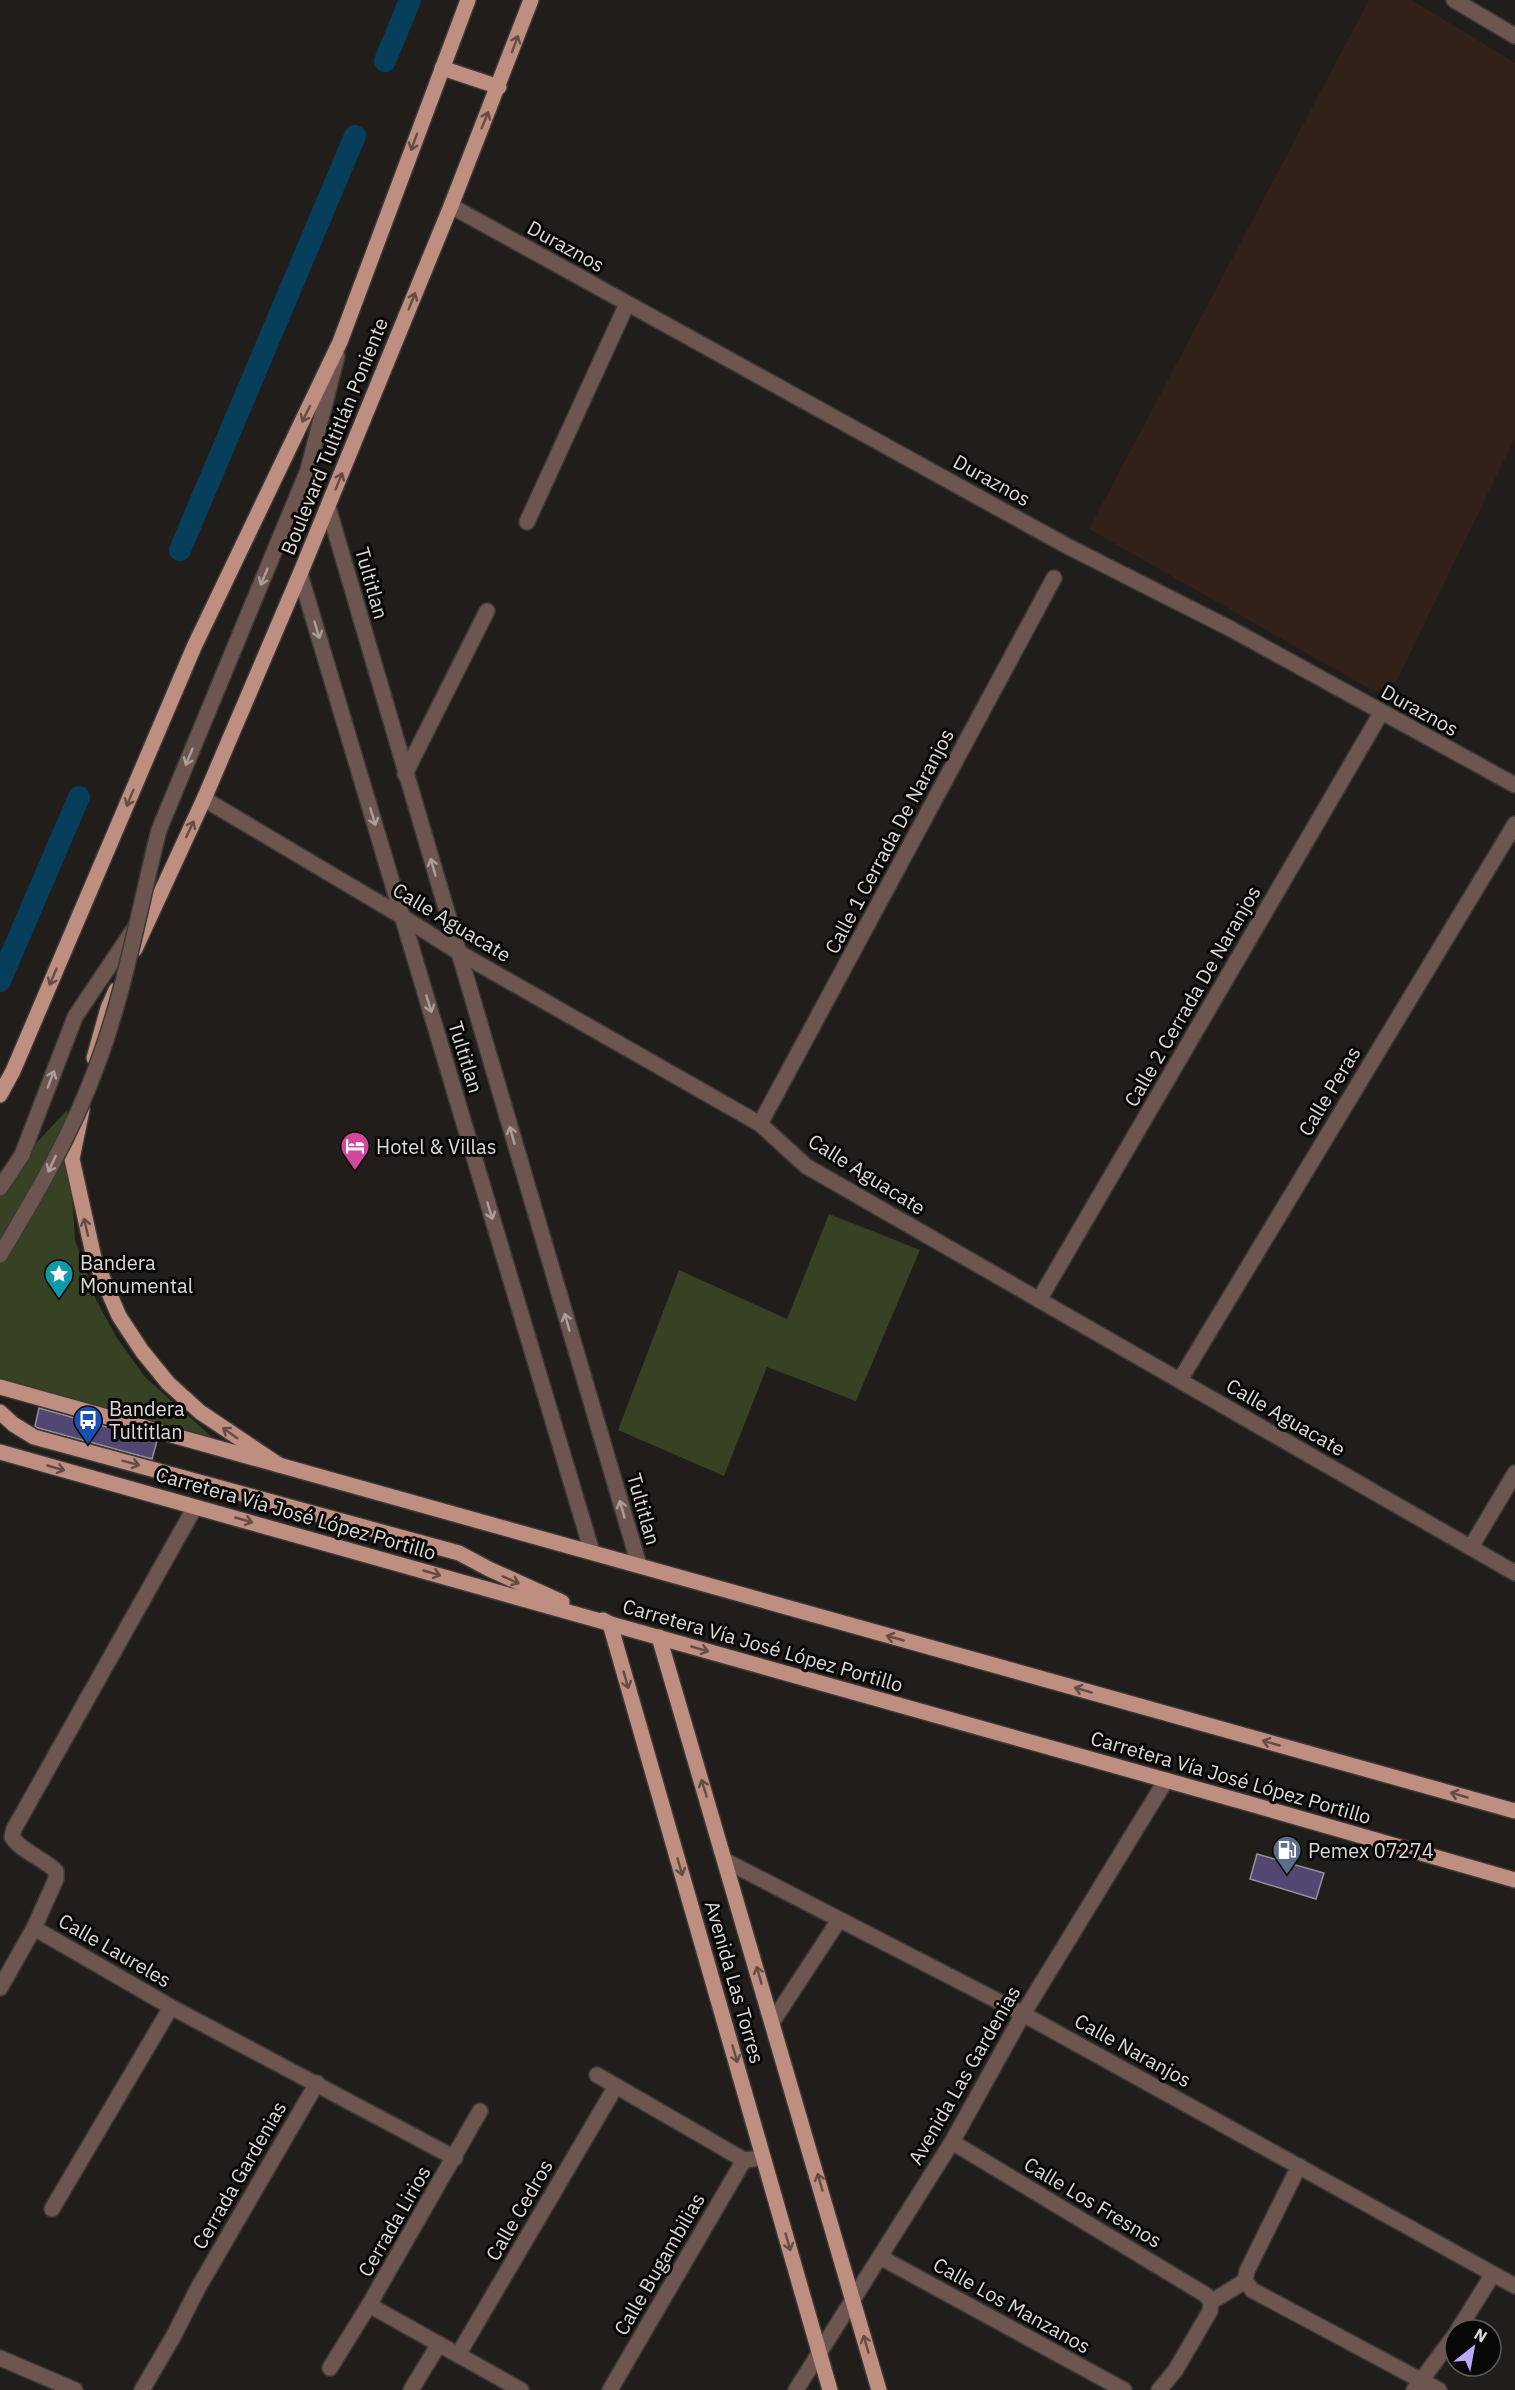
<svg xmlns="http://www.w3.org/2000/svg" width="1515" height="2390" font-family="'IBM Plex Sans',sans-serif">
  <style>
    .industrial { fill: #322118 }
    .green { fill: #374123 }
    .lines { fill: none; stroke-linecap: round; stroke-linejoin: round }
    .canal { stroke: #063e5b; stroke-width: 22 }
    .building { fill: #524672; stroke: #949398; stroke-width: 1.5 }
    .minor-casing { stroke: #3b3836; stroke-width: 18 }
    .major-casing { stroke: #3b3836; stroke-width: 18 }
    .minor { stroke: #6e5650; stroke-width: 15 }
    .major { stroke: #be8e81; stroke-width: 15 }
    .minor-bridge-casing { stroke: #3b3836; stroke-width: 18; stroke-linecap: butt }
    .minor-bridge { stroke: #6e5650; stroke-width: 15 }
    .oneway { stroke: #644b44 }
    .oneway2 { stroke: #ab9f9b }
    .labels { text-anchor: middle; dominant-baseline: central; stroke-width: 6; stroke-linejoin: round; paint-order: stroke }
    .street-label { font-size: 20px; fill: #dddbd9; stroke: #0a0807 }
    .poi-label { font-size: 20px; fill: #dddbd9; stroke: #0a0807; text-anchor: start }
  </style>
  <rect width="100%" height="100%" fill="#211d1b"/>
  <path class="industrial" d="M1369 0H1412L1515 63V438L1397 680 1375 692 1089 529Z"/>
  <g class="green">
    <path d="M67 1110 75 1240 97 1302 117 1338 145 1377 213 1438 0 1378V1182Z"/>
    <path d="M829 1214 920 1250 856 1401 767 1367 724 1476 618 1430 679 1270 787 1319Z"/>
  </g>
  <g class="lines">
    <g class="canal">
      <path d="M385 61 410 0"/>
      <path d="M180 550 355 136"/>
      <path d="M0 981 79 797"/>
    </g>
  </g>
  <g class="building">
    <path d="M39 1408 157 1441 152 1459 38 1428 35 1426Z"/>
    <path d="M1257 1854 1324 1873 1316 1899 1250 1879Z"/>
  </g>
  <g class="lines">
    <g class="minor-casing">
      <g id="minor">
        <path d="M1454 0 1515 36"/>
        <path d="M451 206 1067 546 1231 629 1515 785"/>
        <path d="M328 507 639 1565"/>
        <path d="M527 522 627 304"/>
        <path d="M300 574 592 1552"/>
        <path d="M405 774 487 611"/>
        <path d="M204 799 403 917 458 952 760 1124 806 1166 1515 1573"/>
        <path d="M159 830 308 470 337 356"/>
        <path d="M760 1124 1054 578"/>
        <path d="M0 1188 22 1155 75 1017 136 926"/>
        <path d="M1039 1300 1381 713"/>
        <path d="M1180 1380 1515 824"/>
        <path d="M1471 1547 1515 1473"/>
        <path d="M726 1861 1023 2014 1515 2286"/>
        <path d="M34 1928 171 2007 455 2158"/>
        <path d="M0 1988 34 1928 56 1879V1871C43 1858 22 1852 12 1837L14 1829 195 1507"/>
        <path d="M773 2021 839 1920"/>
        <path d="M597 2075 744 2160 754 2159"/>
        <path d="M952 2142 1206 2295 1211 2302"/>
        <path d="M52 2209 171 2007"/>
        <path d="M880 2257 1124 2390"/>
        <path d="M1245 2281 1252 2290 1439 2390"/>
        <path d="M1245 2281 1247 2271 1299 2166"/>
        <path d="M1211 2302 1245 2281"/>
        <path d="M369 2305 521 2390"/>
        <path d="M1458 2330 1493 2274"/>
        <path d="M458 2355 616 2086"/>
        <path d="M0 2358 75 2390"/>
        <path d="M330 2368 369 2305 480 2111"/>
        <path d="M142 2390 173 2337 198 2288 317 2083"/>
        <path d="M411 2390 439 2344"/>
        <path d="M610 2390 744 2160"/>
        <path d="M796 2390 952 2142 1023 2014 1166 1780"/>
        <path d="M1159 2390 1175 2371 1210 2311 1211 2302"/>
        <path d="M1414 2390 1455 2335"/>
      </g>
    </g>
    <g class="major-casing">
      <g id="major">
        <path d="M442 68 499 87"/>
        <path d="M135 949 204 799 300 574 451 206 531 0"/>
        <path d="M94 1058 108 1008 116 990"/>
        <path d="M0 1095 13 1071 194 647 340 342 468 0"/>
        <path d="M82 1110 72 1159 94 1258 119 1316 142 1351 168 1383 200 1412 279 1465"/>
        <path d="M0 1387 1515 1811"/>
        <path d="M0 1412 13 1424 34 1437 459 1553 489 1569 562 1602"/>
        <path d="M0 1452 1247 1803 1515 1880"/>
        <path d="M603 1620 610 1624 830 2390"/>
        <path d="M659 1637 879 2390"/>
      </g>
    </g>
    <use href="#minor" class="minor"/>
    <use href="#major" class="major"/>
    <g class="minor-bridge-casing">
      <path id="minor-bridge" d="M0 1255C36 1195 72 1134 96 1068 125 992 139 909 159 830"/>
    </g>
    <use href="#minor-bridge" class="minor-bridge"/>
  </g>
  <defs><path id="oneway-shaft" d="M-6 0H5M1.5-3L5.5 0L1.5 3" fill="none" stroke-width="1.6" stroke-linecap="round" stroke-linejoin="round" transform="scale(1.5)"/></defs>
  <g class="oneway">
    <use href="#oneway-shaft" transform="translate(515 44) rotate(-70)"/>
    <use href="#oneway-shaft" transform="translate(485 120) rotate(-68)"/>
    <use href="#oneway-shaft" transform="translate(414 142) rotate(110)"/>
    <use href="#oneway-shaft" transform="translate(412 301) rotate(-68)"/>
    <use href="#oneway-shaft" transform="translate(306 414) rotate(116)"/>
    <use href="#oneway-shaft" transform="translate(339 481) rotate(-68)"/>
    <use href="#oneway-shaft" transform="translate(130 798) rotate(113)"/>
    <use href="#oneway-shaft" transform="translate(190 829) rotate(-65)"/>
    <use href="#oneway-shaft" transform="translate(53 977) rotate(113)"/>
    <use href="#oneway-shaft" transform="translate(86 1227) rotate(-103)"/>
    <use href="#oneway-shaft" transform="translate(230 1433) rotate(-145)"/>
    <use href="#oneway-shaft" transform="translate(131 1463) rotate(15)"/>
    <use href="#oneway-shaft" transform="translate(56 1468) rotate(16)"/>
    <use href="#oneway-shaft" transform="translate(244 1520) rotate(16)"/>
    <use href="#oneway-shaft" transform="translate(432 1573) rotate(16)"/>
    <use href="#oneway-shaft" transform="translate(511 1580) rotate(24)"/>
    <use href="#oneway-shaft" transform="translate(895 1638) rotate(-164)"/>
    <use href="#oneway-shaft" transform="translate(700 1649) rotate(16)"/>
    <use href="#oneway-shaft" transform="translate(626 1680) rotate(74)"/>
    <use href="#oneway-shaft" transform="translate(1083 1690) rotate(-164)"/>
    <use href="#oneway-shaft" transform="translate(1271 1743) rotate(-164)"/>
    <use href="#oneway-shaft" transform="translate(704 1788) rotate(-107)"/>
    <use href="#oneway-shaft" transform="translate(1459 1795) rotate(-164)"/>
    <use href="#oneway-shaft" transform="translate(680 1867) rotate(74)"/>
    <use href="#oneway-shaft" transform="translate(759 1975) rotate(-106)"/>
    <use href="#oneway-shaft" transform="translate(735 2054) rotate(74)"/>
    <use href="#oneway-shaft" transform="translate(820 2182) rotate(-106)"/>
    <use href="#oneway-shaft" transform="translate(788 2242) rotate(74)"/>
    <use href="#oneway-shaft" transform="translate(866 2344) rotate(-106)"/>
  </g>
  <g class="oneway2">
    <use href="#oneway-shaft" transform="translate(264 577) rotate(113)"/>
    <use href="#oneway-shaft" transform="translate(317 630) rotate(73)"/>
    <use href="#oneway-shaft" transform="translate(189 757) rotate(113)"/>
    <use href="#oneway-shaft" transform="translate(373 817) rotate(73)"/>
    <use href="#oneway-shaft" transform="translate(433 867) rotate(-106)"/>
    <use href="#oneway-shaft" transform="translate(429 1004) rotate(73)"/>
    <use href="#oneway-shaft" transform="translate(51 1079) rotate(-69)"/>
    <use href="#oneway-shaft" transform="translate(512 1135) rotate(-106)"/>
    <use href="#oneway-shaft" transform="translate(52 1164) rotate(115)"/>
    <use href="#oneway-shaft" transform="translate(490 1211) rotate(73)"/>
    <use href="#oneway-shaft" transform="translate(567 1322) rotate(-106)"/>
    <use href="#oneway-shaft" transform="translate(622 1509) rotate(-106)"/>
  </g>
  <defs>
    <g id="hotel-pin" transform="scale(1.5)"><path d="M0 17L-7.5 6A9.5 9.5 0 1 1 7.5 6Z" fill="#d1479c" stroke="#0a0807"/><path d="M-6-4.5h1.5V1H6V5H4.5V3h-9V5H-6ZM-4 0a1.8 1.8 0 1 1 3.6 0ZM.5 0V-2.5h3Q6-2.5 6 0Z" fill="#fff"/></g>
    <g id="sight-pin" transform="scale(1.5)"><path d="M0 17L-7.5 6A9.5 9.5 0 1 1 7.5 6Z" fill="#0f9aa8" stroke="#0a0807"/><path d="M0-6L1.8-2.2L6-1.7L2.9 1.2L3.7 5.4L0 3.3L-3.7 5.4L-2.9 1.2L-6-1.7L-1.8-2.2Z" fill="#fff"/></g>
    <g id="bus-pin" transform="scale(1.5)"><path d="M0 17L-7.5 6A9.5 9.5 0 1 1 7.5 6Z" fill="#1a4fb4" stroke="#0a0807"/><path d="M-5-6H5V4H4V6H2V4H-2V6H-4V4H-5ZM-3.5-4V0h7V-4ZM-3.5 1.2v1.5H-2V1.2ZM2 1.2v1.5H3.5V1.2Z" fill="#fff"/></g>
    <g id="fuel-pin" transform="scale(1.5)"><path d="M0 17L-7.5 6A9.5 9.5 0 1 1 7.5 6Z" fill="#5c6f8a" stroke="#0a0807"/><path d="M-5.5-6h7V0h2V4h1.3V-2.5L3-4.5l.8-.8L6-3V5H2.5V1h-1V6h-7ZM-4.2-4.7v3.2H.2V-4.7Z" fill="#fff"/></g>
  </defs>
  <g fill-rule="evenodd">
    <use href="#hotel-pin" x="355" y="1146"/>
    <use href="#sight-pin" x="59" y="1274"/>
    <use href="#bus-pin" x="88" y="1420"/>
    <use href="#fuel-pin" x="1287" y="1850"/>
  </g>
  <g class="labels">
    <g class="street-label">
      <text transform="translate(566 246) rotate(29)">Duraznos</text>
      <text transform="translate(334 436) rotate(-68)">Boulevard Tultitlán Poniente</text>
      <text transform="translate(992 480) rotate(29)">Duraznos</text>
      <text transform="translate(372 583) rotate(74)">Tultitlan</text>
      <text transform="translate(1420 710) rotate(29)">Duraznos</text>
      <text transform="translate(889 841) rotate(-62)">Calle 1 Cerrada De Naranjos</text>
      <text transform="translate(452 922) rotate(31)">Calle Aguacate</text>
      <text transform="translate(1192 996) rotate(-60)">Calle 2 Cerrada De Naranjos</text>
      <text transform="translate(466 1057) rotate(73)">Tultitlan</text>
      <text transform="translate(1329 1091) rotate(-59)">Calle Peras</text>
      <text transform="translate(867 1174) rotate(32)">Calle Aguacate</text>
      <text transform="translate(1286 1417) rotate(30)">Calle Aguacate</text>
      <text transform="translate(644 1509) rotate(74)">Tultitlan</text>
      <text transform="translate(296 1513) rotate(16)">Carretera Vía José López Portillo</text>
      <text transform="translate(763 1645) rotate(16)">Carretera Vía José López Portillo</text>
      <text transform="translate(1231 1777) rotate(16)">Carretera Vía José López Portillo</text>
      <text transform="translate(115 1950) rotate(30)">Calle Laureles</text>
      <text transform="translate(735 1982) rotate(74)">Avenida Las Torres</text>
      <text transform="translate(1133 2050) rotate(29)">Calle Naranjos</text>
      <text transform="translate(964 2075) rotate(-60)">Avenida Las Gardenias</text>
      <text transform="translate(239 2175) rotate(-60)">Cerrada Gardenias</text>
      <text transform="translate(1093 2202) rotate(31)">Calle Los Fresnos</text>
      <text transform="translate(519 2210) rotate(-60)">Calle Cedros</text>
      <text transform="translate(394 2221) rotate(-60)">Cerrada Lirios</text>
      <text transform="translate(659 2264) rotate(-60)">Calle Bugambilias</text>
      <text transform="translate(1012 2305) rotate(29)">Calle Los Manzanos</text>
    </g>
    <g class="poi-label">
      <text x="376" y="1146">Hotel &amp; Villas</text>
      <text x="80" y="1262">Bandera<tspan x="80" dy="23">Monumental</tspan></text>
      <text x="109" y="1408">Bandera<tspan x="109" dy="23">Tultitlan</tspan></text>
      <text x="1308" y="1850">Pemex 07274</text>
    </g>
  </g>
  <g transform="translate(1473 2348) rotate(31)"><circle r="28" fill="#0a0807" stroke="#5e5c5b" stroke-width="1.5"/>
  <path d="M0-4.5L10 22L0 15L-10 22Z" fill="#bcaaf6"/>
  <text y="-9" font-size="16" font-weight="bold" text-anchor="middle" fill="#dddbd9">N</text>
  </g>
</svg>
